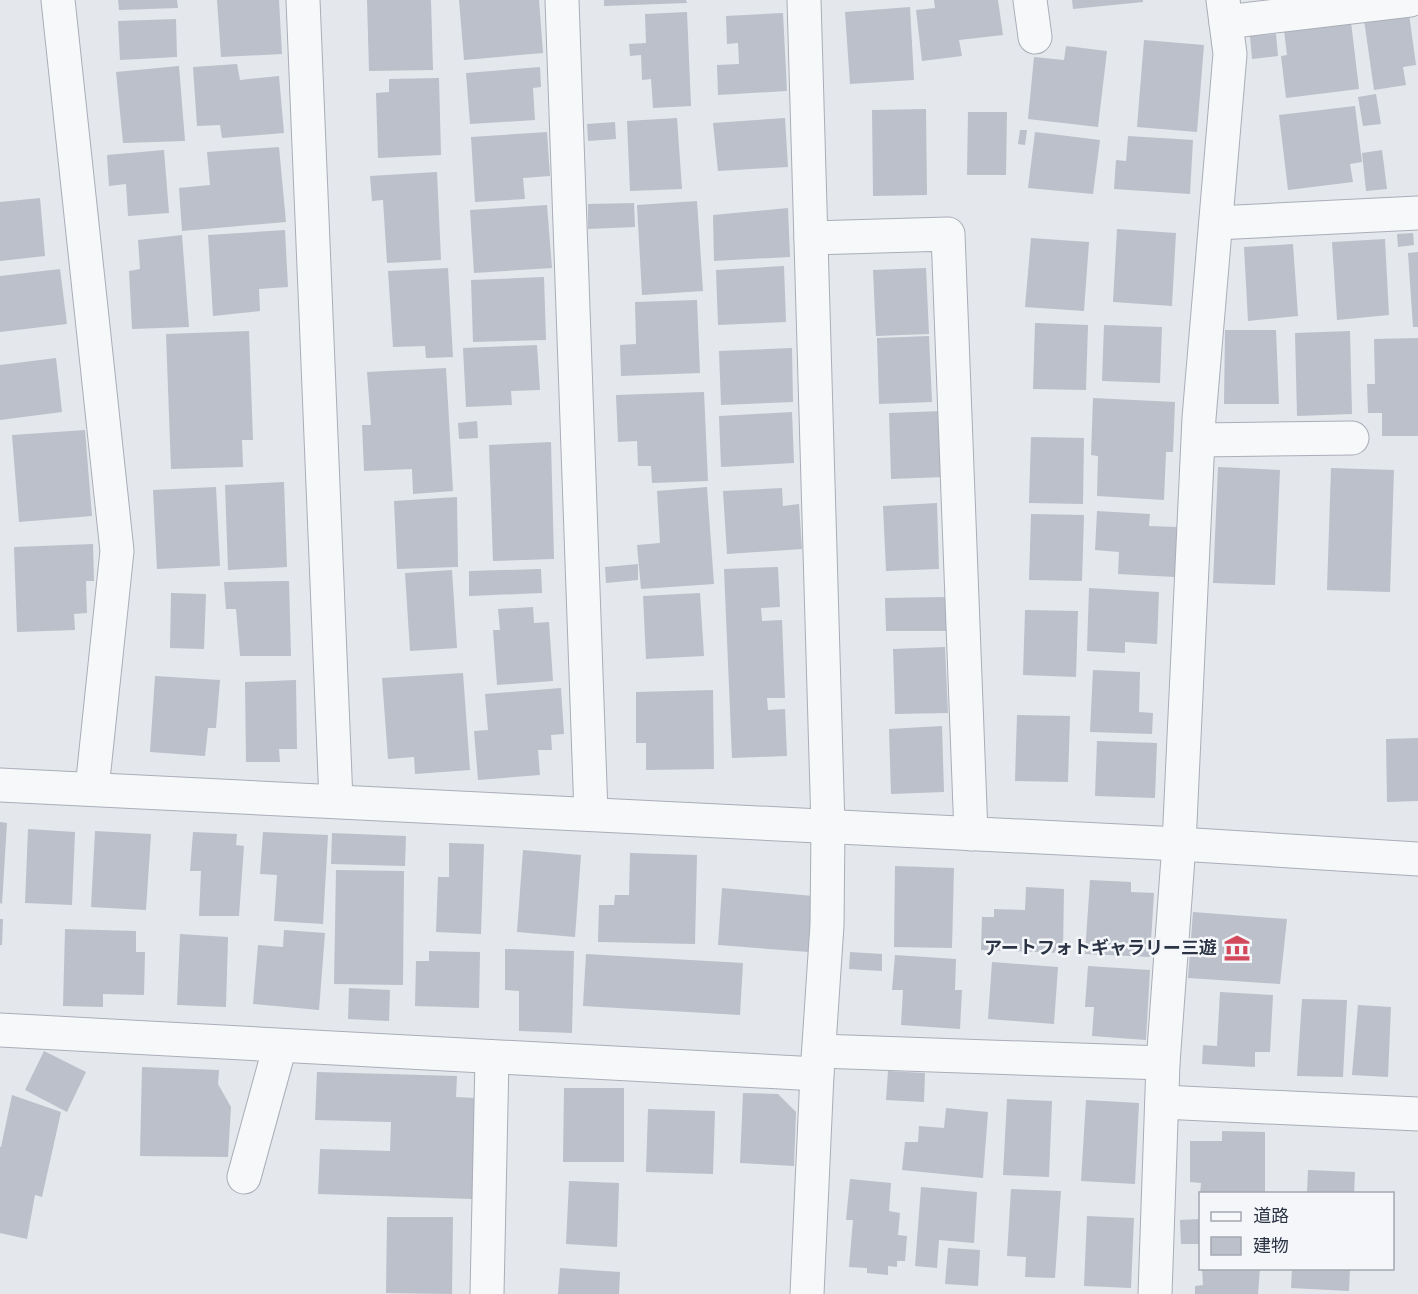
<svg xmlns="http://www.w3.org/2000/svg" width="1418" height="1294" font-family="'Fira Sans Condensed','Noto Sans JP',sans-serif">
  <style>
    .building { fill: #bbc0ca }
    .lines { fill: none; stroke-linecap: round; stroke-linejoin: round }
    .minor-casing { stroke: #a9aeb7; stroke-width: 35 }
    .minor { stroke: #f7f8fa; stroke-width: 33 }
    .labels { text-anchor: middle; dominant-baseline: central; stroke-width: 5; stroke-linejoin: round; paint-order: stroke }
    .poi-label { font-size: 18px; font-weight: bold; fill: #2b3445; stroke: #f4f6f9; text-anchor: end }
  </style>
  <rect width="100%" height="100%" fill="#e4e7ec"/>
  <g class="building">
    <path d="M118 0H177L178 8 119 10Z"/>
    <path d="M217 0H279L282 54 221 57Z"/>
    <path d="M367 0H431L433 70 369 71Z"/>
    <path d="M459 0H539L543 53 464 60Z"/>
    <path d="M604 0H686L687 3 604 6Z"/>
    <path d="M934 0H998L1003 35 959 40 962 56 922 61 916 10 935 8Z"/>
    <path d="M1072 0H1143V2L1073 9Z"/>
    <path d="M910 7 914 80 850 84 845 12Z"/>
    <path d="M687 12 691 106 653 108 651 79 642 80 641 55 630 56 629 44 646 43 645 14Z"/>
    <path d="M783 13 787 91 718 95 717 65 739 64 738 43 727 44 726 16Z"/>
    <path d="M1409 14 1416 65 1403 67 1406 85 1374 90 1364 20Z"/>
    <path d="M176 19 177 57 120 60 118 21Z"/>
    <path d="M1351 22 1359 89 1286 98 1281 56 1287 55 1284 30Z"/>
    <path d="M1276 34 1278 56 1252 59 1250 36Z"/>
    <path d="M1144 40 1204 45 1197 132 1137 127Z"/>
    <path d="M1066 46 1107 51 1098 127 1028 119 1034 57 1064 60Z"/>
    <path d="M237 64 240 80 279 76 284 133 222 138 220 125 197 126 193 67Z"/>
    <path d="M179 66 185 141 123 143 116 72Z"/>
    <path d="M540 67 541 87 533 88 535 120 470 124 466 73Z"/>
    <path d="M439 78 441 155 378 158 376 93 389 92V79Z"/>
    <path d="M1376 94 1381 124 1363 126 1358 97Z"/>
    <path d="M1355 106 1362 162 1350 164 1353 182 1288 190 1279 115Z"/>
    <path d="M926 109 927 195 873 196 872 110Z"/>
    <path d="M968 112H1007L1006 175H967Z"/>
    <path d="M677 118 682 189 630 191 627 121Z"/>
    <path d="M785 118 788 167 718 171 713 123Z"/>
    <path d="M615 122 616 139 588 141 587 124Z"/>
    <path d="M1020 130H1027L1025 145 1018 144Z"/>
    <path d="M547 132 550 176 523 178 525 199 475 202 471 137Z"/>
    <path d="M1035 132 1100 140 1093 194 1028 188Z"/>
    <path d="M1128 136 1193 140 1190 194 1114 189 1116 160 1126 161Z"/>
    <path d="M279 147 286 222 182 231 179 188 210 185 207 152Z"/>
    <path d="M164 150 169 213 128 216 126 184 109 186 107 155Z"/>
    <path d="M1382 150 1387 189 1366 191 1362 153Z"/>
    <path d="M437 172 441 260 387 263 383 200 372 201 370 176Z"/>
    <path d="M40 198 45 256 0 261V202Z"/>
    <path d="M697 201 703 291 642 295 637 205Z"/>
    <path d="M634 203 635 227 588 229V204Z"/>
    <path d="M547 205 552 268 474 273 470 210Z"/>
    <path d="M788 208 790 257 714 261 713 215Z"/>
    <path d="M1117 229 1176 233 1172 306 1113 302Z"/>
    <path d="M285 230 288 287 259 289 260 311 213 316 208 235Z"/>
    <path d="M1413 233 1414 245 1398 247 1397 234Z"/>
    <path d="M182 235 189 327 132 329 129 271 140 269 138 240Z"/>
    <path d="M1031 238 1089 242 1084 311 1025 307Z"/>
    <path d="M1385 239 1389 315 1337 320 1332 242Z"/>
    <path d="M1293 244 1298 316 1248 321 1244 247Z"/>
    <path d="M1418 252V327H1413L1408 253Z"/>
    <path d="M784 266 786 322 718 325 716 270Z"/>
    <path d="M448 268 453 357 426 358 425 346 393 347 388 271Z"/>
    <path d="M926 268 929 334 876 336 873 270Z"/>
    <path d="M60 269 67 324 0 332V276Z"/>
    <path d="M544 277 546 340 473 342 471 280Z"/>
    <path d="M697 300 700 373 621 376 620 345 636 344 635 302Z"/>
    <path d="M1035 323 1088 325 1086 390 1033 389Z"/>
    <path d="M1104 325 1162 327 1160 383 1102 381Z"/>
    <path d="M1225 330H1276L1279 404H1224Z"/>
    <path d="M249 331 253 440H242L243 467 171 469 166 334Z"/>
    <path d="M1350 331 1352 414 1297 416 1295 333Z"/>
    <path d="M929 336 932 402 879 404 877 338Z"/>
    <path d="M1418 338V436H1382V413H1368L1367 384H1375L1374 339Z"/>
    <path d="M537 345 540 390 511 391 512 405 466 407 463 348Z"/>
    <path d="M792 348 793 402 721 405 719 351Z"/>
    <path d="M56 358 62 412 0 420V365Z"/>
    <path d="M446 368 453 491 413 494 412 469 364 471 362 425H371L367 372Z"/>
    <path d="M704 392 708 481 652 483 651 466H638L637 441 618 442 616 395Z"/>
    <path d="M1093 398 1175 402 1173 452H1166L1164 500 1097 496 1098 456 1091 455Z"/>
    <path d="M942 411 945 477 891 479 889 413Z"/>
    <path d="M792 412 794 463 721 467 719 416Z"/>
    <path d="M477 421 478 438 459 439 458 423Z"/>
    <path d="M85 430 92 516 19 522 12 435Z"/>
    <path d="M1031 437 1084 438 1083 504 1029 503Z"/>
    <path d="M551 442 554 559 493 561 489 445Z"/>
    <path d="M1218 467 1280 470 1275 585 1213 583Z"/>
    <path d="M1331 468 1394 470 1390 592 1327 590Z"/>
    <path d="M284 482 287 567 228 570 225 485Z"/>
    <path d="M216 487 220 566 157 569 153 490Z"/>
    <path d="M707 487 714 584 641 589 637 545 660 543 657 491Z"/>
    <path d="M782 488 783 506 799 504 802 549 727 554 723 491Z"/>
    <path d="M457 497 458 567 397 569 394 501Z"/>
    <path d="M937 503 939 569 886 571 883 506Z"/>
    <path d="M1097 511 1150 514 1149 526 1177 527 1175 577 1118 574 1119 552 1095 550Z"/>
    <path d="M1031 514 1084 515 1082 581 1029 580Z"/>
    <path d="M93 544 94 581H86L87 613 74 614 75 630 17 632 14 547Z"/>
    <path d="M638 564V580L606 583 605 567Z"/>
    <path d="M778 567 780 607 761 608 762 621 782 620 785 698H767L768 710 785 709 787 756 732 758 724 569Z"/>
    <path d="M541 569 542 593 469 596V571Z"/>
    <path d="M452 570 457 648 410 651 405 573Z"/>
    <path d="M289 581 291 656H240L236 609H226L224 582Z"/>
    <path d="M1089 588 1159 592 1157 644 1125 642V653L1087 651Z"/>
    <path d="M171 593 206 594 204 649 170 648Z"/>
    <path d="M700 593 704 656 646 659 643 596Z"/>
    <path d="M946 597 947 631H886L885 598Z"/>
    <path d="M533 607 534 623 549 622 553 681 497 685 493 630H500L498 609Z"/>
    <path d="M1025 610 1078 611 1076 677 1023 675Z"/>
    <path d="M945 647 948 713 895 714 893 649Z"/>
    <path d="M1093 670 1140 672 1139 712 1153 713 1152 734 1090 732Z"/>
    <path d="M463 673 470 770 415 774 414 757 388 759 382 678Z"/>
    <path d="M155 676 220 680 216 728H208L205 756 150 752Z"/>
    <path d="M296 680 297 749H279L280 762H246L245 682Z"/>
    <path d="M561 688 564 734 551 735 552 750H538L540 775 478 780 474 731 488 730 485 694Z"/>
    <path d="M713 690 714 769 646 770V743H636V692Z"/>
    <path d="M1017 715 1070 716 1068 782 1015 781Z"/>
    <path d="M942 726 944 792 891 794 889 729Z"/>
    <path d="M1418 738V801L1387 802 1386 739Z"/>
    <path d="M1097 741 1157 743 1155 798 1095 796Z"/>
    <path d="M0 822 7 823 2 904 0 903Z"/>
    <path d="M28 829 75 832 72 905 25 903Z"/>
    <path d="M95 831 151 834 146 910 91 907Z"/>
    <path d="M193 832 237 834 236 845 244 846 239 916H199L201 871H190Z"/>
    <path d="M263 832 328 835 323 924 274 921 277 875 260 874Z"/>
    <path d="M332 833 406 836 405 866 331 864Z"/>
    <path d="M449 843 484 844 481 934 436 932 438 877H449Z"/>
    <path d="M523 850 581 855 575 937 517 932Z"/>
    <path d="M630 853 697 855 695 944 598 942 599 905H614L615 895H629Z"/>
    <path d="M895 866 954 868 952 948 894 947Z"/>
    <path d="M336 870 404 871 403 985 334 984Z"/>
    <path d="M1090 880 1131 882V892L1154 893 1150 957 1085 954Z"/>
    <path d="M1026 887 1064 889 1063 953 981 950 982 917H994V909L1025 910Z"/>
    <path d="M722 888 813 896 809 952 718 945Z"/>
    <path d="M1193 912 1287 919 1280 984 1188 978Z"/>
    <path d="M0 919H3L2 945H0Z"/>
    <path d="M65 929 136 931V952H145L144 995 103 994V1007L63 1006Z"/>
    <path d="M284 930 325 933 319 1010 253 1004 258 945 283 947Z"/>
    <path d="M180 934 228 937 226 1007 177 1005Z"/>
    <path d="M505 949 574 951 572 1033 519 1031V991L505 990Z"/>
    <path d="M429 951 480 952 479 1008 415 1006 416 961H429Z"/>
    <path d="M850 952 882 954V971L849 969Z"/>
    <path d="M586 954 743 963 740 1015 583 1006Z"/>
    <path d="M895 955 956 959 955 990H962L960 1029 901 1025 903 990H892Z"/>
    <path d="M992 962 1058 967 1054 1024 988 1019Z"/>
    <path d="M1088 966 1150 970 1146 1040 1092 1036 1094 1007H1085Z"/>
    <path d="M349 988 390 990 389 1021 348 1019Z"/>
    <path d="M1220 992 1273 995 1270 1052H1255V1067L1202 1064 1203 1045 1217 1046Z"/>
    <path d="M1302 999 1347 1000 1343 1077 1297 1076Z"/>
    <path d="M1358 1005 1391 1007 1388 1077 1352 1075Z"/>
    <path d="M44 1051 86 1072 67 1112 25 1090Z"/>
    <path d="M142 1067 219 1070 218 1084 231 1107 228 1157 140 1156Z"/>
    <path d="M888 1071 925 1073 924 1102 886 1100Z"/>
    <path d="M317 1072 457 1076 456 1097 475 1098 472 1199 318 1194 320 1149 390 1151 391 1122 315 1120Z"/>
    <path d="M564 1088H624V1162H563Z"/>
    <path d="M743 1093 778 1094 796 1112 794 1166 740 1163Z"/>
    <path d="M12 1095 61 1112 42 1197 35 1195 27 1239 0 1233V1147H1Z"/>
    <path d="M1007 1099 1052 1101 1049 1177 1003 1175Z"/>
    <path d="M1086 1100 1139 1103 1135 1184 1081 1181Z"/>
    <path d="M946 1108 988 1112 983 1178 902 1170 905 1142H918L919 1126 944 1128Z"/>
    <path d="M648 1109 715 1111 713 1174 646 1172Z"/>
    <path d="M1222 1131 1265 1132V1194H1200L1201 1183 1190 1182V1141H1222Z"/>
    <path d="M1308 1170 1355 1172 1354 1194H1307Z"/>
    <path d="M850 1179 891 1183 889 1211 900 1213 898 1235 907 1236 905 1261H897V1267L888 1266V1275L867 1273V1268L849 1267 853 1220H846Z"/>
    <path d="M569 1181 619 1183 617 1247 566 1244Z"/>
    <path d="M921 1187 977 1192 974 1243 939 1240 937 1268 915 1266Z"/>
    <path d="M1011 1189 1061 1191 1055 1278 1025 1277 1026 1257 1007 1256Z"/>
    <path d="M1087 1216 1134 1218 1131 1288 1084 1286Z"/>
    <path d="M387 1217H453L452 1294 386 1293Z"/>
    <path d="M1200 1219V1244H1181L1180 1220Z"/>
    <path d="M948 1248 980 1250 978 1286 945 1284Z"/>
    <path d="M560 1268 620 1272 619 1294H558Z"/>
    <path d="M1202 1268H1260L1258 1294H1195V1286L1203 1285Z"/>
    <path d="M1292 1268H1350L1349 1291 1291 1288Z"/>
  </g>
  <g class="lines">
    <g class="minor-casing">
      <g id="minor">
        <path d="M58 0 117 551 92 789"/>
        <path d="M303 0 336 801"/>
        <path d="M562 0 591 814"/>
        <path d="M804 0 828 827 827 925 817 1074 807 1294"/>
        <path d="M1030 0 1035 37"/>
        <path d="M1226 22 1410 0"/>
        <path d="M1216 223 1418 213"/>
        <path d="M811 238 948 234 971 834"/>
        <path d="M1199 440 1352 438"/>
        <path d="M0 785 1179 844 1418 859"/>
        <path d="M0 1030 817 1074"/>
        <path d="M819 1051 1163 1063"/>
        <path d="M1162 1102 1418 1114"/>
        <path d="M244 1177 280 1046"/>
        <path d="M487 1294 492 1057"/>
        <path d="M1155 1294 1163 1063 1179 844 1199 418 1230 54 1223 0"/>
      </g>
    </g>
    <use href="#minor" class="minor"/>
  </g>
  <defs>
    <g id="museum-bare" transform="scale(2.07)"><path d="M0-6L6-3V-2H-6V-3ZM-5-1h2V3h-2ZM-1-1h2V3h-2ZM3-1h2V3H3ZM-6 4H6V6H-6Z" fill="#d1495b" stroke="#f4f6f9" stroke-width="2.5" paint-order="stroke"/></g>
  </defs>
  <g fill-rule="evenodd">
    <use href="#museum-bare" x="1237" y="948"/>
  </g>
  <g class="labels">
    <g class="poi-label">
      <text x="1217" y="948">アートフォトギャラリー三遊</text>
    </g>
  </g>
  <rect x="1199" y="1192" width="195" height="78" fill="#f4f6f9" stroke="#a4a8b1" stroke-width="1.5"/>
  <rect x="1211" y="1212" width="30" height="9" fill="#f7f8fa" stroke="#a4a8b1" stroke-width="1.5"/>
  <text x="1253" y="1222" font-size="18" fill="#2b3445">道路</text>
  <rect x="1211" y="1237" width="30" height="18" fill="#bbc0ca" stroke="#a4a8b1" stroke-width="1.5"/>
  <text x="1253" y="1252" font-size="18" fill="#2b3445">建物</text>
</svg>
